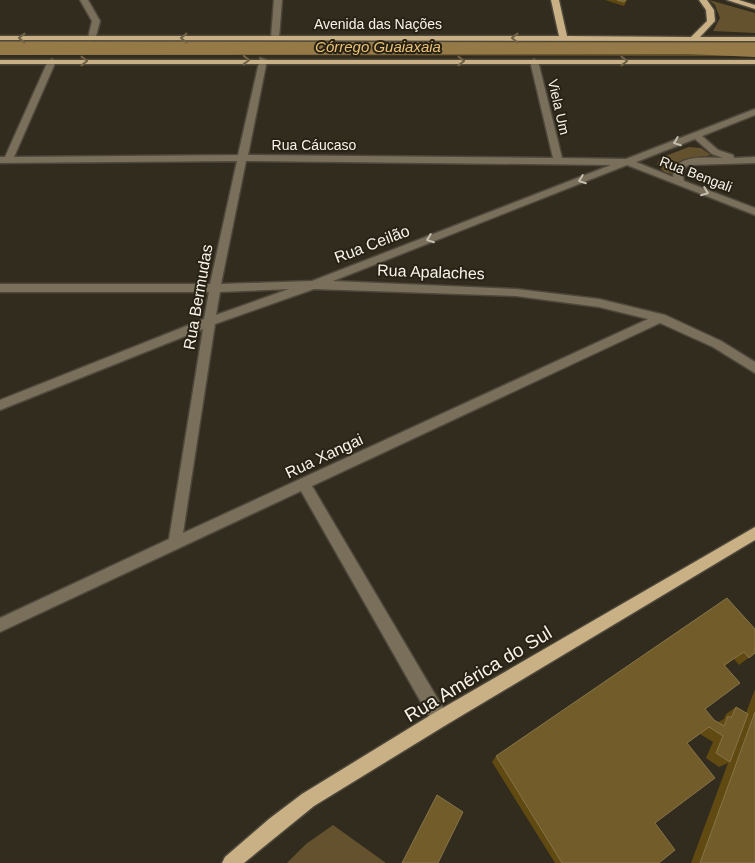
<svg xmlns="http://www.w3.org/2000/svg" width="755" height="863" font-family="Helvetica,sans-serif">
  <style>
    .green { fill: #64512d }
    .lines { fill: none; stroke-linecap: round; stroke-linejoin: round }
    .river { fill: #957a47; fill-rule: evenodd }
    .minor-casing { stroke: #4e483c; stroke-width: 3 }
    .major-casing { stroke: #4e483c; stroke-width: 3 }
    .minor { fill: #7a6f5a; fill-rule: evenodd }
    .major { fill: #c9b185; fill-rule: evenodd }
    .wall { fill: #614a12 }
    .building { fill: #715c2a; stroke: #867448 }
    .oneway { stroke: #706247 }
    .oneway2 { stroke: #c5beb1 }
    .labels { text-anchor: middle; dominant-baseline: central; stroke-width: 4; stroke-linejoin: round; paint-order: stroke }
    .far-street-label { font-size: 14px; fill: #f7f3eb; stroke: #282215 }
    .far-water-label { font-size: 15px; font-style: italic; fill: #ebc275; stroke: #282215 }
    .street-label { font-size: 16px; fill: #f7f3eb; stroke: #282215 }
    .near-street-label { font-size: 19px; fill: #f7f3eb; stroke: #282215 }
  </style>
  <rect width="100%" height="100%" fill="#322c1f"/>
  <g class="green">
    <path d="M709 0 755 13V33L713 31 720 18 715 5Z"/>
    <path d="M240 49 239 55H0V50Z"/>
    <path d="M246 49H690L755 52V56L245 55Z"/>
    <path d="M689 147 701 148 711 155C695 159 676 154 672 174L664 172 657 164 660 158Z"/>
    <path d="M333 825 386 863H287L306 844Z"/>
  </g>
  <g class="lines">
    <path class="river" d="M689 38 755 41V57L689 54 0 55V39Z"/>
    <g class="minor-casing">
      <g id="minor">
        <path d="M80 0H88L100 21 95 40 88 38 92 21Z"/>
        <path d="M274 0H282L279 38 275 40 271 38Z"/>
        <path d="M260 58 267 60 248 155 553 158 530 61 534 59 538 61 562 158 626 159 755 109V115L702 136 718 150 733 155 734 158 755 157V163L689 165C682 169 682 174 684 181L755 208V215L627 165 333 281 516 289 599 299 665 315 721 341 755 362V373L713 347 660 323 312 486 446 713 448 719 446 725 440 727 434 725 301 491 0 632V618L169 539 203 329 0 410V400L204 319 209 292H0V284H210L237 161 0 163V157H5L48 61 52 59 56 61 14 157 238 155ZM695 139 712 154 723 158C708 158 673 153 673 177L636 162ZM246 161 611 165 312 281 221 284ZM289 289 216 315 220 292ZM314 289 516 296 599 307 648 319 183 533 215 324Z"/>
      </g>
    </g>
    <g class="major-casing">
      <g id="major">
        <path d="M551 0H559L567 36 691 37 707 21 706 10 699 0H707L714 10 715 21 700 37H755V41L0 40V36H559Z"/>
        <path d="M727 0H739L755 5V9Z"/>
        <rect x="0" y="60" width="755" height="4"/>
        <path d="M755 527V540L446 725 314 806 244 863H222L225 857 269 819 302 794 434 713Z"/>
      </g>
    </g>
    <use href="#minor" class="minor"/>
    <use href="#major" class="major"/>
  </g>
  <g class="wall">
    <path d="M605 0H627L624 6Z"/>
    <path d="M727 598 755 653 739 665 734 659 725 666 705 709 714 720 718 722 724 719 726 714 736 707 746 713 755 689V863H691L728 763 719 767 706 758 713 742 700 734 687 743 655 823 659 863H555L492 762 496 756Z"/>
  </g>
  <g class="building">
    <path d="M617 0H626L624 2Z"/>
    <path d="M727 598 755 629V653L749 658 744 652 724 665 740 683 705 709 714 720 724 726 728 716 731 718 736 707 748 714 730 762 716 753 723 736 709 727 687 743 715 778 655 823 675 850 659 863H562L496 756Z"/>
    <path d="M755 712V863H700Z"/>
    <path d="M437 795 463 812 438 863H402Z"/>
  </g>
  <defs><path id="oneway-chevron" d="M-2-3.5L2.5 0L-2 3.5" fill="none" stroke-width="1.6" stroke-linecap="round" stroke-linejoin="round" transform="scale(1.25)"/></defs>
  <g class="oneway">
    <use href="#oneway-chevron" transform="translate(22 38) rotate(180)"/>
    <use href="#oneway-chevron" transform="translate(184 38) rotate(-180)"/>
    <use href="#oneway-chevron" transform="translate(515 38) rotate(180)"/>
    <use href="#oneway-chevron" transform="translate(246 60)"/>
    <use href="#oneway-chevron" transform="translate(84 61)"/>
    <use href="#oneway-chevron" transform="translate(461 61)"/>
    <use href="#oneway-chevron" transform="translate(624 61)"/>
  </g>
  <g class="oneway2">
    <use href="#oneway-chevron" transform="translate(677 142) rotate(159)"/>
    <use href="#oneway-chevron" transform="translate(582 180) rotate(159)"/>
    <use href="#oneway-chevron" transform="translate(705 192) rotate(21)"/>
    <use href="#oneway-chevron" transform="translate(430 239) rotate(159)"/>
  </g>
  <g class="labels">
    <g class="far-street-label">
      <text x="378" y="24">Avenida das Nações</text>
      <text transform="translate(559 107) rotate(77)">Viela Um</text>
      <text x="314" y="145">Rua Cáucaso</text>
      <text transform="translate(696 174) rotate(21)">Rua Bengali</text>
    </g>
    <g class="far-water-label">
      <text x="378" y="46">Córrego Guaiaxaia</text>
    </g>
    <g class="street-label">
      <text transform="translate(372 244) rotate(-21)">Rua Ceilão</text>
      <text transform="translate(431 272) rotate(2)">Rua Apalaches</text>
      <text transform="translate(198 297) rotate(-80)">Rua Bermudas</text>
      <text transform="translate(324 456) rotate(-25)">Rua Xangai</text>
    </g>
    <g class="near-street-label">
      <text transform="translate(478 674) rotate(-31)">Rua América do Sul</text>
    </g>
  </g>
</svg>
